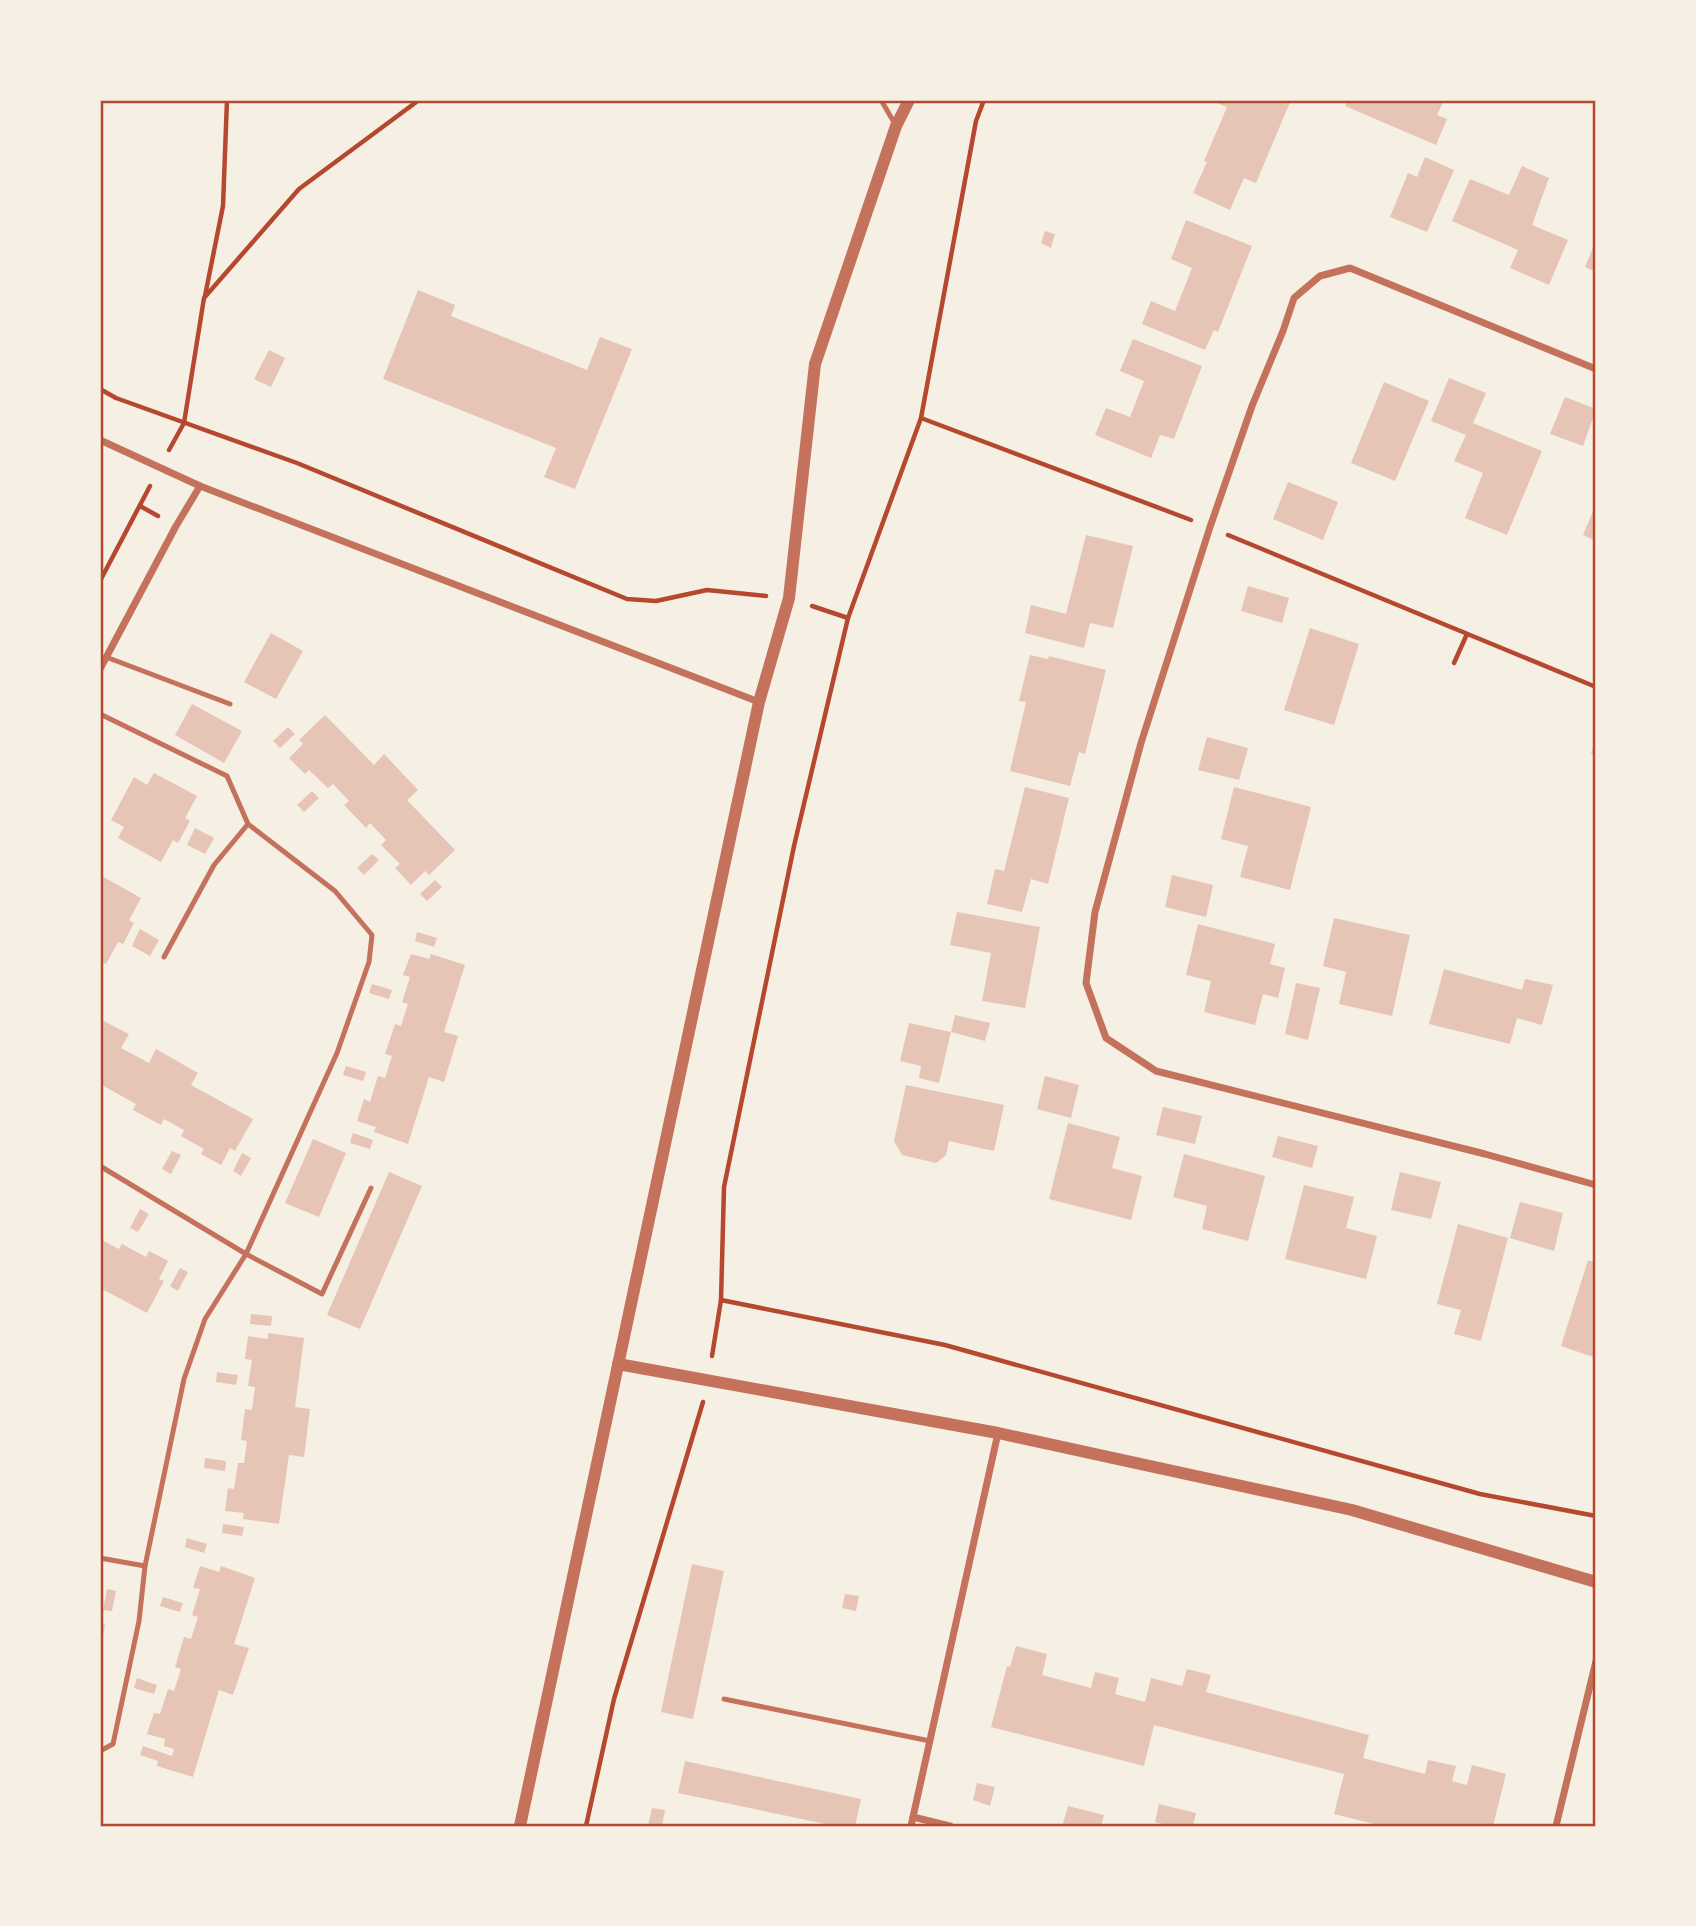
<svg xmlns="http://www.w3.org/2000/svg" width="1696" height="1926" font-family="Signika,sans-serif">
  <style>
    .building { fill: #e6c5b7 }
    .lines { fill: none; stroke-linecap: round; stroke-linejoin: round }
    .path { stroke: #b5482f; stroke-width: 4.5 }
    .service { stroke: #c5725c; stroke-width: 5 }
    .minor { stroke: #c5725c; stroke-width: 7 }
    .tertiary { stroke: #c5725c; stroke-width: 12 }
    .neatline { fill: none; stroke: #b5482f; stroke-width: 2.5 }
  </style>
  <rect width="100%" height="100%" fill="#f6efe4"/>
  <g class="building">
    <path d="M1209 100H1291L1256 183 1244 178 1230 210 1193 193 1207 162 1204 161 1227 107Z"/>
    <path d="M1348 100H1444L1437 115 1447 119 1436 145 1345 106Z"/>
    <path d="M1425 157 1454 170 1427 232 1390 217 1408 173 1417 177Z"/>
    <path d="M1522 166 1549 178 1532 225 1568 240 1549 285 1510 268 1518 250 1452 221 1470 179 1509 195Z"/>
    <path d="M1186 220 1252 246 1218 332 1214 330 1205 350 1142 324 1151 301 1175 311 1192 268 1171 259Z"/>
    <path d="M1045 231 1055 234 1051 248 1041 243Z"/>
    <path d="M1596 240V272L1585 267Z"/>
    <path d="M418 290 455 305 451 316 587 370 600 337 632 349 575 489 544 477 556 448 383 379Z"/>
    <path d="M1133 339 1202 366 1174 439 1160 435 1151 458 1095 435 1106 408 1130 417 1144 381 1120 371Z"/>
    <path d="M269 350 285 358 271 387 254 379Z"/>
    <path d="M1449 378 1486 393 1473 423 1542 451 1507 535 1465 518 1483 473 1454 461 1466 435 1431 421Z"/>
    <path d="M1384 382 1429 401 1395 481 1351 463Z"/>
    <path d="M1565 397 1596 409 1583 446 1550 434Z"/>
    <path d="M1288 482 1338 502 1323 540 1273 519Z"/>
    <path d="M1596 504V541L1583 535Z"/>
    <path d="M1086 535 1133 546 1113 628 1090 623 1084 648 1025 633 1031 605 1066 614Z"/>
    <path d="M1248 586 1289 598 1282 623 1241 611Z"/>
    <path d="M1310 628 1359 644 1334 725 1284 710Z"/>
    <path d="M271 633 303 651 276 699 244 682Z"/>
    <path d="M1030 655 1048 659 1049 656 1106 670 1085 754 1079 752 1070 786 1010 771 1026 702 1019 701Z"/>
    <path d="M192 704 242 731 224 763 175 735Z"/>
    <path d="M325 715 374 765 384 754 418 790 407 800 455 850 429 875 425 871 411 885 395 868 400 864 381 845 386 840 370 823 366 828 344 805 349 801 333 784 328 788 309 770 305 774 289 758 303 744 299 740Z"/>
    <path d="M288 727 295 734 280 748 273 741Z"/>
    <path d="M1207 737 1248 748 1239 780 1198 770Z"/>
    <path d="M1596 738V755L1591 753Z"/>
    <path d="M154 773 197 796 185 818 190 821 178 843 173 840 161 862 118 838 124 827 111 820 134 777 147 785Z"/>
    <path d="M1025 787 1069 798 1048 884 1031 879 1022 912 987 904 995 869 1004 871Z"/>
    <path d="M1234 787 1311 807 1290 890 1240 877 1248 846 1221 839Z"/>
    <path d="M312 791 319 798 304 812 297 805Z"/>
    <path d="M195 828 214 838 205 854 187 845Z"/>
    <path d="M372 854 379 860 364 875 357 868Z"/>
    <path d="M100 875 141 898 129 920 134 923 123 944 118 942 106 964 100 961Z"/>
    <path d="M1172 875 1213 885 1206 917 1165 907Z"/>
    <path d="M435 880 442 887 427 901 420 894Z"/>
    <path d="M957 912 1040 927 1025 1008 982 1001 991 953 950 945Z"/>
    <path d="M1334 918 1410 935 1392 1016 1339 1004 1346 972 1323 966Z"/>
    <path d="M1198 924 1275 944 1270 964 1285 968 1278 998 1263 994 1255 1025 1204 1012 1211 981 1186 975Z"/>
    <path d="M140 929 159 940 150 956 132 946Z"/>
    <path d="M417 932 437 938 434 947 415 941Z"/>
    <path d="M411 954 429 959 431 954 465 965 444 1032 458 1036 444 1082 429 1077 408 1144 374 1132 376 1127 357 1121 364 1099 370 1102 378 1076 385 1078 392 1056 385 1054 395 1024 401 1026 408 1004 402 1002 410 977 403 975Z"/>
    <path d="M1444 969 1522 990 1525 979 1553 985 1542 1025 1517 1018 1510 1044 1429 1024Z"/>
    <path d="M1296 983 1320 988 1308 1040 1285 1034Z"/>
    <path d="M372 984 392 990 389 999 369 993Z"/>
    <path d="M955 1015 990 1023 985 1041 951 1032 939 1083 919 1078 921 1066 900 1061 909 1023 951 1032Z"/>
    <path d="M100 1019 129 1034 121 1048 149 1063 156 1049 198 1073 191 1085 253 1119 235 1151 230 1148 221 1165 201 1154 204 1149 181 1136 184 1130 164 1119 161 1125 133 1110 136 1104 100 1084Z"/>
    <path d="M346 1066 366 1072 363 1081 343 1075Z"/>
    <path d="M1045 1076 1079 1085 1071 1118 1037 1109Z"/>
    <path d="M906 1085 1004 1105 994 1151 949 1141 946 1155 936 1163 902 1155 894 1141Z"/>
    <path d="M1163 1107 1202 1116 1195 1144 1156 1135Z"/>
    <path d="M1068 1123 1120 1137 1112 1168 1142 1176 1131 1220 1049 1199Z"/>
    <path d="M353 1133 373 1140 370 1149 350 1143Z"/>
    <path d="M1278 1136 1318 1146 1312 1168 1272 1157Z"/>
    <path d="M313 1139 346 1153 319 1217 285 1203Z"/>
    <path d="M172 1151 181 1155 171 1174 162 1169Z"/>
    <path d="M242 1153 251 1158 241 1176 233 1171Z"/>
    <path d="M1184 1154 1265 1176 1248 1241 1202 1229 1207 1206 1173 1197Z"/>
    <path d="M389 1172 422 1186 360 1329 327 1315Z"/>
    <path d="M1400 1172 1441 1182 1431 1219 1391 1210Z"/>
    <path d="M1304 1185 1354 1197 1346 1228 1377 1236 1366 1279 1285 1259Z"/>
    <path d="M1520 1202 1563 1213 1554 1251 1510 1238Z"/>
    <path d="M140 1209 149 1214 138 1232 130 1228Z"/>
    <path d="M1458 1224 1508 1238 1481 1341 1454 1334 1461 1310 1437 1304Z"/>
    <path d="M100 1239 119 1249 122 1244 146 1257 149 1251 168 1261 159 1279 164 1281 147 1313 100 1288Z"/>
    <path d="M1588 1260 1596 1263V1358L1561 1346Z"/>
    <path d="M180 1268 188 1272 178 1291 170 1286Z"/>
    <path d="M251 1314 272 1316 271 1326 250 1324Z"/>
    <path d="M268 1333 304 1338 295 1407 310 1409 304 1457 289 1455 279 1524 243 1519 244 1513 225 1511 228 1488 234 1489 238 1463H244L247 1441 241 1440 245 1409 252 1410 255 1387 248 1386 252 1360 245 1359 248 1336 268 1339Z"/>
    <path d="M217 1372 238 1375 236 1385 216 1382Z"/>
    <path d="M205 1458 226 1461 225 1471 204 1468Z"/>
    <path d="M223 1524 244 1527 242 1536 222 1533Z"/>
    <path d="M187 1538 207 1544 204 1553 185 1547Z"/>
    <path d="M692 1564 724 1571 693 1719 661 1712Z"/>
    <path d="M200 1566 219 1572 221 1566 255 1578 234 1644 249 1648 233 1695 219 1690 193 1777 157 1766 158 1761 140 1755 143 1746 172 1756 174 1749 164 1746 165 1739 147 1734 154 1713 160 1714 168 1689 174 1691 181 1669 175 1667 184 1637 191 1639 198 1617 192 1615 200 1589 193 1588Z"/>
    <path d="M107 1589 116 1591 112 1611 103 1610Z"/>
    <path d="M845 1594 859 1596 856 1611 842 1608Z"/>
    <path d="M163 1597 183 1603 180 1612 160 1606Z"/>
    <path d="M100 1624 105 1625 101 1646H100Z"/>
    <path d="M1016 1646 1047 1654 1042 1675 1091 1688 1095 1672 1119 1678 1115 1694 1145 1702 1151 1678 1182 1686 1187 1669 1211 1675 1206 1692 1369 1735 1363 1758 1425 1774 1428 1760 1456 1766 1452 1781 1467 1785 1472 1765 1506 1774 1493 1826H1382L1334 1814 1344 1774 1154 1725 1144 1766 991 1727 1007 1666 1010 1667Z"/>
    <path d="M137 1678 157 1685 154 1694 134 1688Z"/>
    <path d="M685 1761 861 1799 855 1826H835L678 1793Z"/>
    <path d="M977 1783 995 1787 990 1806 973 1800Z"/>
    <path d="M1159 1804 1196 1813 1193 1826H1171L1155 1822Z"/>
    <path d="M1068 1806 1104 1815 1101 1826 1063 1824Z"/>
    <path d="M652 1808 665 1810 662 1826H648Z"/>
  </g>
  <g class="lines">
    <g class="path">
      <path d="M205 296 223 206 227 100"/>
      <path d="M100 389 116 398 297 463 627 599 656 601 707 590 766 596"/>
      <path d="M921 418 1191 520"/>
      <path d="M169 450 184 423 204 298 299 189 419 100"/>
      <path d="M140 506 158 516"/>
      <path d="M1228 535 1596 687"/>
      <path d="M100 581 150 486"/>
      <path d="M812 606 848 618"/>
      <path d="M1454 663 1467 634"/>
      <path d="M721 1300 945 1345 1480 1494 1596 1516"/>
      <path d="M712 1356 721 1300 724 1187 794 846 848 618 921 418 976 121 984 100"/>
      <path d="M586 1826 614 1699 703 1402"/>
    </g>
    <g class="service">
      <path d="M881 100 895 124"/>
      <path d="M106 657 230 704"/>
      <path d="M100 714 227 776 248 824 335 891 372 935 369 962 337 1053 246 1254 205 1319 184 1379 145 1566 139 1621 113 1744 100 1751"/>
      <path d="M164 957 214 865 248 824"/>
      <path d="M100 1166 246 1254 322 1294 371 1188"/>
      <path d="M100 1558 145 1566"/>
      <path d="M724 1699 930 1741"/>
    </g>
    <g class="minor">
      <path d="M1596 369 1350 268 1320 276 1294 298 1283 331 1252 406 1210 527 1141 743 1095 912 1086 983 1106 1038 1156 1071 1485 1154 1596 1185"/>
      <path d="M100 440 200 486 759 702"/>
      <path d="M100 669 176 526 200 486"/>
      <path d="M913 1817 998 1433"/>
      <path d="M911 1826 913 1817 950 1826"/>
      <path d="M1556 1826 1596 1661"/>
    </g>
    <g class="tertiary">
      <path d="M618 1364 998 1433 1352 1510 1596 1582"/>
      <path d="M520 1826 759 702 789 598 815 364 896 126 909 100"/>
    </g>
  </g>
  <rect width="1696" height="1926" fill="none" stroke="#f6efe4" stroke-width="203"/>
  <rect x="102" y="102" width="1492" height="1723" class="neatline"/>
</svg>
